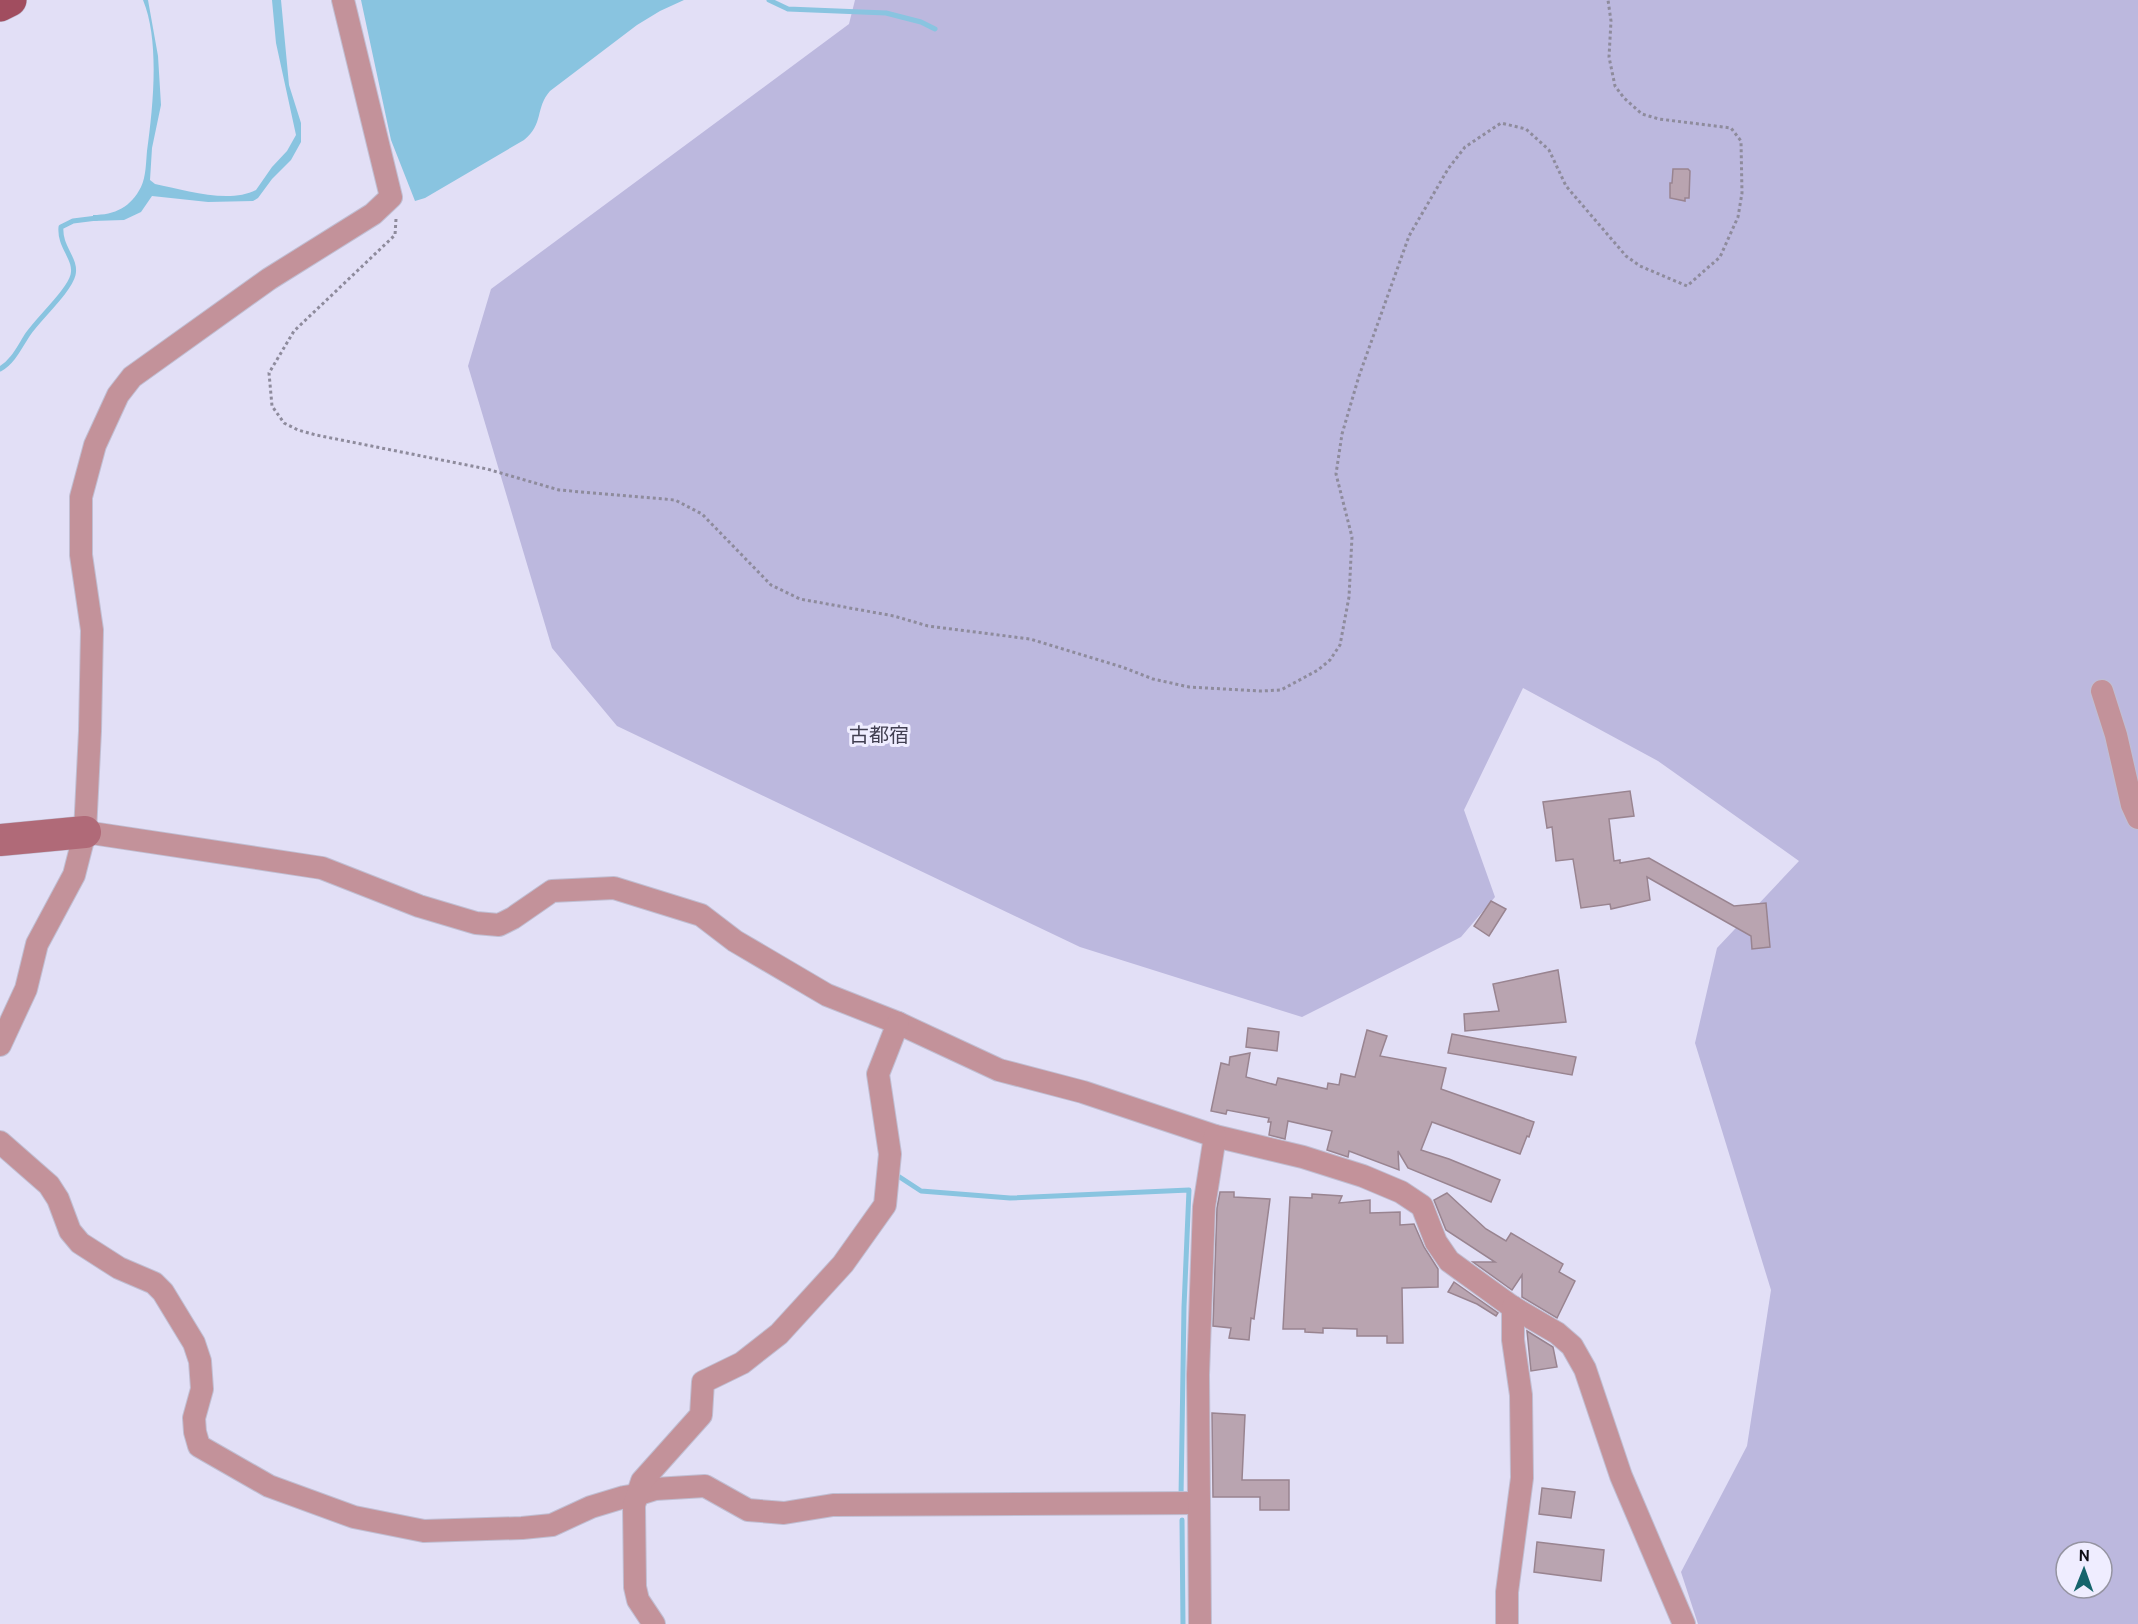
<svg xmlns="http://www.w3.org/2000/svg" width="2138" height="1624" font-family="Cabin,'Noto Sans JP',sans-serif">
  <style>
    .green { fill: #bcb8de; fill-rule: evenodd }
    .water { fill: #89c4e0 }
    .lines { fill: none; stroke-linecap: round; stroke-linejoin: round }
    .stream { stroke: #89c4e0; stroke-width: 5 }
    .building { fill: #b9a4b0; stroke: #998490; stroke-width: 1.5 }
    .street-casing { stroke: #c0bed2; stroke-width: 24 }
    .secondary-casing { stroke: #c0bed2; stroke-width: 33 }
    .primary-casing { stroke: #c0bed2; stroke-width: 34 }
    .path { stroke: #8e8b9c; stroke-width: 3; stroke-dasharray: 3 3; stroke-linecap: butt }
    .street { stroke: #c3929a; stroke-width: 22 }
    .secondary { stroke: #b06a78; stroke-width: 32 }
    .primary { stroke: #a14d5f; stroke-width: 33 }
    .labels { text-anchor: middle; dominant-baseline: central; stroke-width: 6; stroke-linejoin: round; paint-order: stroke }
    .neighbourhood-label { font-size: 20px; fill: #413f51; stroke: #efedff }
  </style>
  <rect width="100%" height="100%" fill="#e2dff6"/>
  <path class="green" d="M855 0H2138V1624H1698L1681 1572 1747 1446 1771 1290 1695 1043 1717 948 1799 861 1658 761 1523 688 1464 810 1495 897 1461 937 1302 1017 1080 947 617 726 552 648 468 366 491 289 849 24ZM2066 1552H2102V1588H2066Z"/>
  <g class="water">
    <path d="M143 0H148L158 56 161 105 152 148 150 180 155 184C184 190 229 204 256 190L272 167 287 151 296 135 276 43 272 0H281L289 85 301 123V142L291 160 272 179 258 198 253 201 208 202 152 196 141 212 124 220 93 221V215C115 215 131 207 141 187 146 177 146 162 147 151 153 107 160 41 143 0Z"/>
    <path d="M361 0H684L660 11 637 25 550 91C535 108 544 124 524 140L425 198 415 201 391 140Z"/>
  </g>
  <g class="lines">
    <g class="stream">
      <path d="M769 0 788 9 886 13 921 22 935 29"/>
      <path d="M0 369C13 362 20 346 28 334 39 318 69 291 73 275 77 259 59 247 61 227L73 221 97 218"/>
      <path d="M895 1174 921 1191 1010 1198 1189 1190 1184 1307 1181 1497"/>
      <path d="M1182 1520 1183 1624"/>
    </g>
  </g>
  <g class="building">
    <path d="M1673 169H1688L1690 171 1689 198H1685V201L1670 198V183H1672Z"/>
    <path d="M1630 791 1634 816 1609 819 1614 861 1620 860V863L1649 858 1734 906 1766 903 1770 947 1752 949 1751 936 1647 877 1650 900 1611 909 1610 904 1581 908 1573 859 1556 861 1552 827 1547 828 1543 802Z"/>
    <path d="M1491 901 1506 909 1489 936 1474 926Z"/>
    <path d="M1558 970 1566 1022 1465 1031 1464 1014 1499 1011 1493 984Z"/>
    <path d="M1248 1028 1279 1032 1277 1051 1246 1047Z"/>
    <path d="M1367 1030 1387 1036 1380 1056 1446 1068 1441 1089 1534 1122 1529 1137 1527 1136 1520 1154 1432 1122 1421 1150 1449 1159 1500 1180 1491 1202 1408 1168 1398 1151 1399 1170 1349 1151 1348 1157 1327 1150 1332 1131 1288 1121 1285 1139 1269 1135 1271 1122H1268L1269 1118 1227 1110 1226 1114 1211 1111 1221 1063 1229 1065 1230 1057 1250 1053 1246 1077 1276 1085 1278 1078 1327 1089 1328 1083 1339 1085 1341 1074 1355 1077Z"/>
    <path d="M1452 1034 1576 1057 1572 1075 1448 1053Z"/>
    <path d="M1220 1192H1234V1197L1270 1199 1254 1319 1251 1318 1249 1340 1229 1338 1231 1328 1213 1326 1217 1208Z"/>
    <path d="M1447 1193 1486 1229 1506 1241 1511 1233 1563 1264 1559 1272 1575 1281 1557 1318 1522 1297V1275L1512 1290 1473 1262H1495L1446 1230 1434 1200Z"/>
    <path d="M1312 1194 1342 1196 1339 1203 1370 1200V1213L1400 1212V1225L1414 1224 1424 1247 1438 1269V1287L1402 1288 1403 1343H1387V1336H1357V1329L1323 1328V1333L1305 1332V1329H1283L1290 1197 1312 1198Z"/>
    <path d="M1454 1282 1498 1313 1496 1316 1477 1304 1448 1292Z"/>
    <path d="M1527 1331 1553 1347 1557 1367 1531 1371Z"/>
    <path d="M1212 1413 1245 1415 1242 1480H1289V1510H1260V1497H1213Z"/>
    <path d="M1542 1488 1575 1492 1571 1518 1539 1514Z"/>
    <path d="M1537 1542 1604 1550 1601 1581 1534 1572Z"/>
  </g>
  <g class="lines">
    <g class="street-casing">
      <g id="street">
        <path d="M2102 691 2116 735 2132 805 2138 818"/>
        <path d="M85 832 322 868 419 906 476 923 499 925 513 918 552 891 614 888 701 915 735 941 827 995 898 1023 999 1070 1083 1092 1215 1136 1303 1157 1363 1176 1401 1192 1422 1206 1436 1242 1449 1261 1511 1306 1557 1333 1572 1346 1585 1369 1621 1476 1684 1624"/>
        <path d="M0 1045 26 989 37 944 74 875 85 832 90 731 92 630 81 555V497L95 445 118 395 132 377 269 279 373 214 391 197 343 0"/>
        <path d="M0 1142 49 1185 58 1199 70 1231 80 1243 119 1268 154 1283 163 1292 194 1343 200 1361 202 1389 194 1418 195 1432 199 1446 269 1486 354 1517 424 1531 522 1528 552 1525 591 1507 624 1497 636 1495 655 1489 705 1486 748 1510 784 1513 833 1505 1199 1503"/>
        <path d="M654 1624 638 1600 635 1587 634 1505 642 1481 701 1415 703 1382 742 1363 779 1334 843 1264 885 1205 890 1154 878 1074 898 1023"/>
        <path d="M1200 1624 1198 1375 1204 1207 1215 1136"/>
        <path d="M1507 1624V1592L1522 1478 1521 1395 1513 1340V1307"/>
      </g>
    </g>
    <g class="secondary-casing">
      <path id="secondary" d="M0 840 85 832"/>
    </g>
    <g class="primary-casing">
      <path id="primary" d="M0 5 10 0"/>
    </g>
    <path class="path" d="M396 219 395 235 294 331 269 373 272 406 284 423 298 430 316 435 487 469 559 490 675 500 702 514 771 585 800 599 894 616 928 626 1030 639 1122 667 1153 679 1189 687 1261 691 1281 690 1318 670 1330 660 1340 645 1349 597 1352 537 1336 474 1342 434 1359 376 1409 236 1448 169 1465 147 1501 123 1526 129 1549 150 1566 186 1626 256 1640 266 1687 286 1720 257 1738 217 1742 193 1741 141 1731 128 1659 119 1642 114 1624 98 1615 86 1609 57 1611 21 1608 0"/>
    <use href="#street" class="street"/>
    <use href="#secondary" class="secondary"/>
    <use href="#primary" class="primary"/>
  </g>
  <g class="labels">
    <g class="neighbourhood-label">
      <text x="879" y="735">古都宿</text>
    </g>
  </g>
  <g transform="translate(2084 1570) rotate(1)"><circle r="28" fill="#efedff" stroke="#9594a1" stroke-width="1.5"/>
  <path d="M0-4.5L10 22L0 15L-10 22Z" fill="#16646c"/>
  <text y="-9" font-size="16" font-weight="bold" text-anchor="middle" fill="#0f0e15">N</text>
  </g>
</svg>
